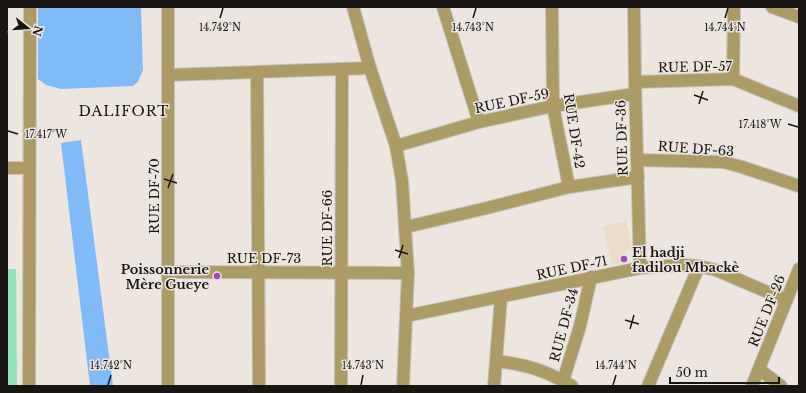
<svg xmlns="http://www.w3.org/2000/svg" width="806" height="393" font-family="'Libre Baskerville',serif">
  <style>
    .education { fill: #ebdbc9 }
    .green { fill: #93e3bc }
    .water { fill: #81bbf7 }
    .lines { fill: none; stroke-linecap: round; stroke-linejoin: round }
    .minor-casing { stroke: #c7c0bb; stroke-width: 14 }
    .minor { stroke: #ac9b65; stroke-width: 12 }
    .ticks { fill: none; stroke: #181513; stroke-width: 1.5 }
    .poi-dot { fill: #9d4cbc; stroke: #ede6e0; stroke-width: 1.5 }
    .labels { text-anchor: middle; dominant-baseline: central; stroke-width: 3; stroke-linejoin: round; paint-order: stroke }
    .street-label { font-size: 13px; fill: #181513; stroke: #ede6e0 }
    .poi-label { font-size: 13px; font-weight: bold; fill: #181513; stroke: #ede6e0; text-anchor: start }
    .neighbourhood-label { font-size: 14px; letter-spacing: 1px; fill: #181513; stroke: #ede6e0 }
    .ticks-label { font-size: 10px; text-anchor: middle; fill: #181513; stroke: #ede6e0; stroke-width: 3; stroke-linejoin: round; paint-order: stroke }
  </style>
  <rect width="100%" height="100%" fill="#ede6e0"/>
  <path class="education" d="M626 221 633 250 626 251 628 262 612 265 603 226Z"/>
  <path class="green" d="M7 269H16L17 386H7Z"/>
  <g class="water">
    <path d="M38 7H141L143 70 138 82 133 86 61 89 46 85 38 79Z"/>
    <path d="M81 140 113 386H90L61 143Z"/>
  </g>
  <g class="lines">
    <g class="minor-casing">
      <g id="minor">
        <path d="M353 7 370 68 396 146 402 181 408 273 403 386"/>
        <path d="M443 7 479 122"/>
        <path d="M552 7 553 106 569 187"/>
        <path d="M634 7 635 82 640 268"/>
        <path d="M772 7 799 17"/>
        <path d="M257 72 259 386"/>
        <path d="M168 75 370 68"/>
        <path d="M733 79 734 7"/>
        <path d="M635 82 733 79 799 106"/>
        <path d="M396 146 479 122 553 106 635 94"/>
        <path d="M637 160 723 162 742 167 799 186"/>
        <path d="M7 168H29"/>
        <path d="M406 227 487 208 569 187 638 177"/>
        <path d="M168 272 408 273"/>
        <path d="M406 316 640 268 682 265 699 266 716 270 786 300"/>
        <path d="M497 361C527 365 545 370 572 386"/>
        <path d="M759 369 781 386"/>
        <path d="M563 381 580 326 591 277"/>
        <path d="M29 386 30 7"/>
        <path d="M168 386V7"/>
        <path d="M341 386 342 70"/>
        <path d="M494 386 501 297"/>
        <path d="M648 386 699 266"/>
        <path d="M752 386 799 269"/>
      </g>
    </g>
    <use href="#minor" class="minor"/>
  </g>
  <path class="ticks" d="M220 18 223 8M473 18 476 8M725 18 728 8M694 95 708 100M699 104 703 91M788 124 798 127M8 131 18 134M164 179 177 183M168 188 173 174M395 250 408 254M399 258 403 245M625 320 639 324M630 329 634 315M108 385 111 375M361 385 363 375M613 385 616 375"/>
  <g class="poi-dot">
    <circle cx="624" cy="259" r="4"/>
    <circle cx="217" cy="276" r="4"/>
  </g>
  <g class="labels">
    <g class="street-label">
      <text transform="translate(695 67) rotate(-1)">RUE DF-57</text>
      <text transform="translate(512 101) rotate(-12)">RUE DF-59</text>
      <text transform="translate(574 131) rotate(81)">RUE DF-42</text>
      <text transform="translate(622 138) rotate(-92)">RUE DF-36</text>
      <text transform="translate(696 149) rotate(4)">RUE DF-63</text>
      <text transform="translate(154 196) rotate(-90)">RUE DF-70</text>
      <text transform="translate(327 228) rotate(-90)">RUE DF-66</text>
      <text x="264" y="258">RUE DF-73</text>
      <text transform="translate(572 268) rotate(-12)">RUE DF-71</text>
      <text transform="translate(767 311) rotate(-68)">RUE DF-26</text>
      <text transform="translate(564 325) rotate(-75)">RUE DF-34</text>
    </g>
    <g class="poi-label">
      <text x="632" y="252">El hadji<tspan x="632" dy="15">fadilou Mbackè</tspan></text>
      <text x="209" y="269" text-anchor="end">Poissonnerie<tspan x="209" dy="15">Mère Gueye</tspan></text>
    </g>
    <g class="neighbourhood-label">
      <text x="124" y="111">DALIFORT</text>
    </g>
  </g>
  <g class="ticks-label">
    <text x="220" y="31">14.742°N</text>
    <text x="473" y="31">14.743°N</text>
    <text x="725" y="31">14.744°N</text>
    <text x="760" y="128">17.418°W</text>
    <text x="46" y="138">17.417°W</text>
    <text x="111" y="369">14.742°N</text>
    <text x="363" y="369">14.743°N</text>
    <text x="616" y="369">14.744°N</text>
  </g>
  <rect width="806" height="393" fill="none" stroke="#181513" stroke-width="16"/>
  <g transform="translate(28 28) rotate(107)" stroke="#ede6e0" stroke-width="3" paint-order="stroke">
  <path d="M0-3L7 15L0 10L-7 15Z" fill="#181513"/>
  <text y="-6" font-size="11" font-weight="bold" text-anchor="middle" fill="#181513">N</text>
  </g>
  <path d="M670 377v6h109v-6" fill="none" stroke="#181513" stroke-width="2"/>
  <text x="676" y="377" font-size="12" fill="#181513" stroke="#ede6e0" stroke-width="3" paint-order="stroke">50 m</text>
</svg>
